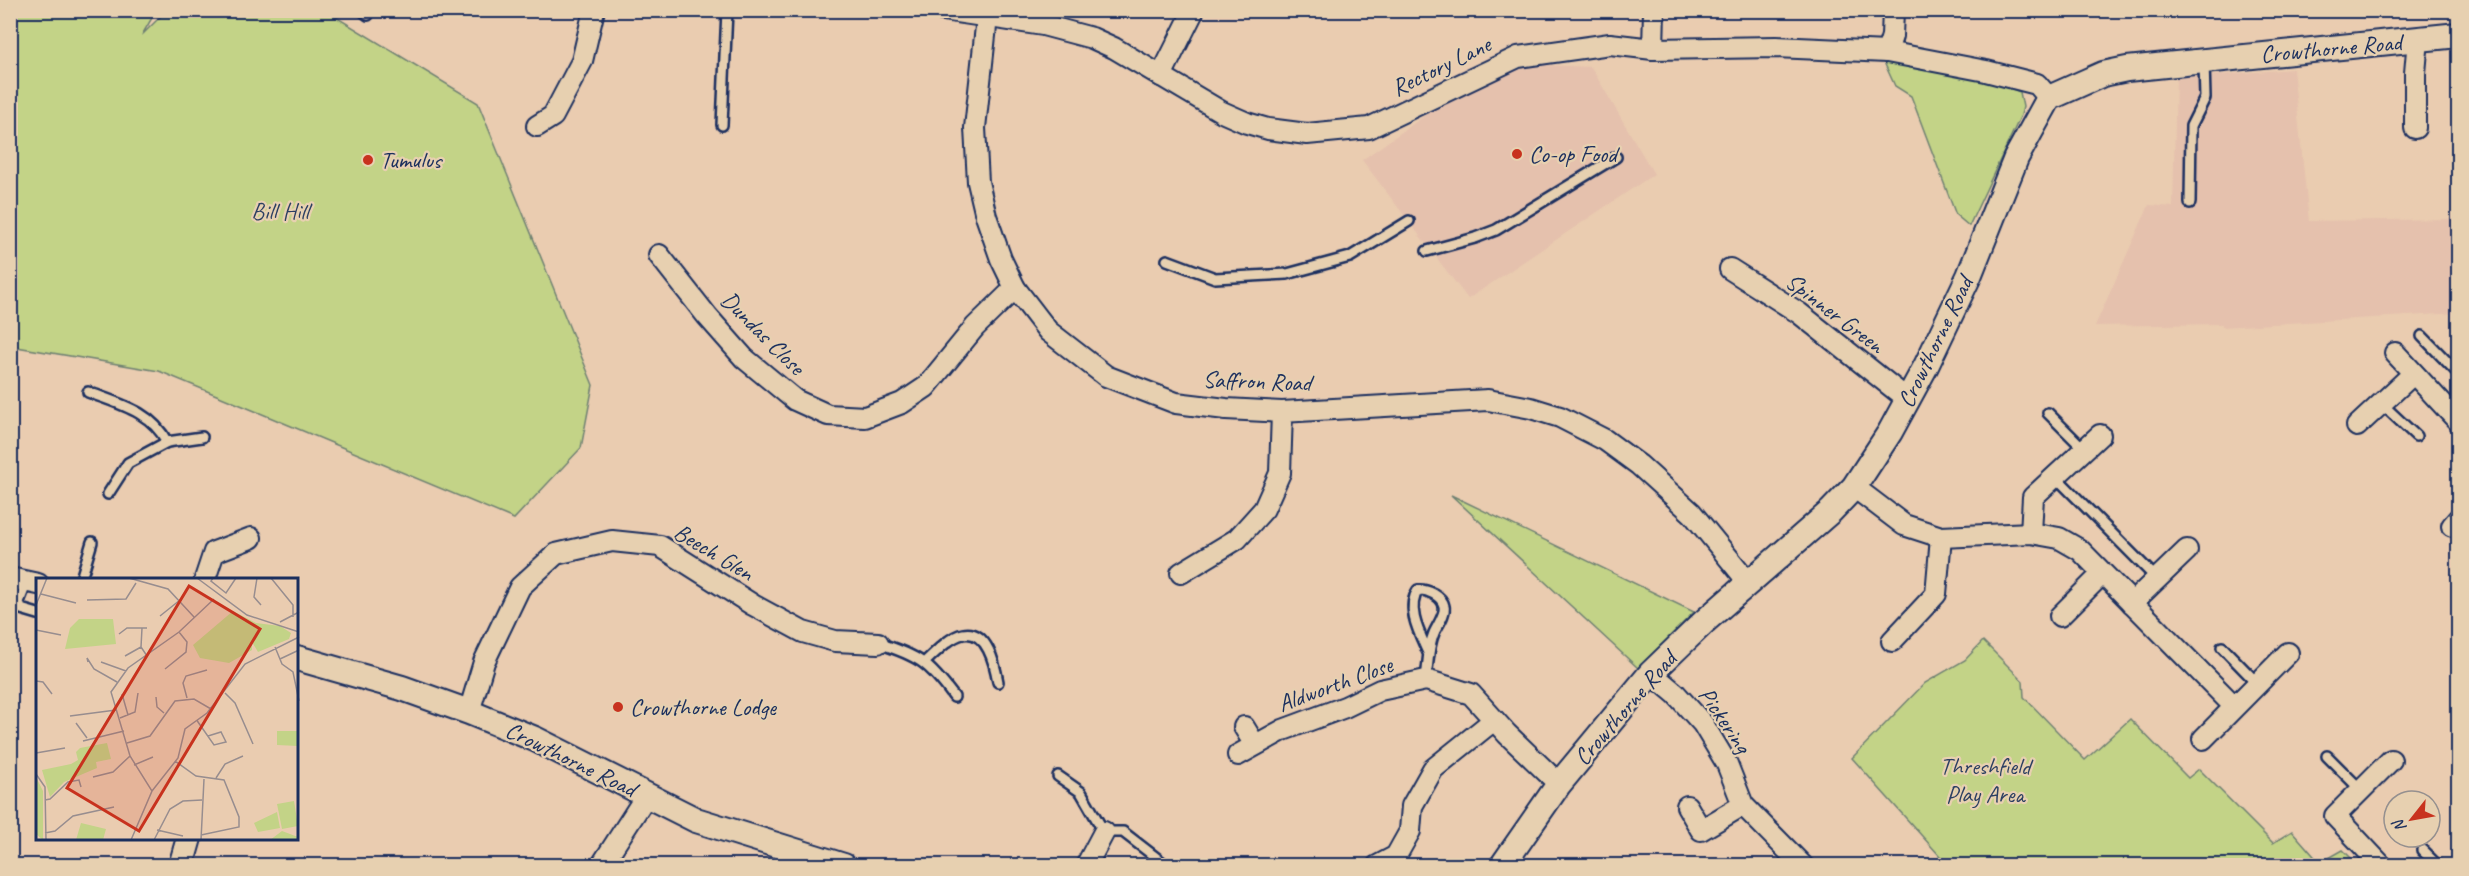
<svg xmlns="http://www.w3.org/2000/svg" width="2469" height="876" font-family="Caveat,sans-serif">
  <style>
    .built { fill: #e5c1ad }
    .green { fill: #c3d387; stroke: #6f8172; stroke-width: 1.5 }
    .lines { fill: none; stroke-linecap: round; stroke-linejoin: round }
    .service-casing { stroke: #1b2f5e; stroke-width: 14 }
    .minor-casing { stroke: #1b2f5e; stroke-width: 24 }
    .tertiary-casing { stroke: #1b2f5e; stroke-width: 28 }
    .service { stroke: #e7d0b0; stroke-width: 9 }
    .minor { stroke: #e7d0b0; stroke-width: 20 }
    .tertiary { stroke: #e7d0b0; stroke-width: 24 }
    .poi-dot { fill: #c8321e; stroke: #e7d0b0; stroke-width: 2 }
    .labels { text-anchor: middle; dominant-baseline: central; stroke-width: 4.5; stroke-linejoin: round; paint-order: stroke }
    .street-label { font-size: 24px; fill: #1b2f5e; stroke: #e7d0b0 }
    .poi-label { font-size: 24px; fill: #1b2f5e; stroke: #e7d0b0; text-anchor: start }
    .park-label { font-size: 24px; fill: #2c3f62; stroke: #e7d0b0 }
    .inset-road { fill: none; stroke: #978d8f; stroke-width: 1.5 }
    .view { fill: #c8321e; fill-opacity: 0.15; stroke: #c8321e; stroke-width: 3 }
    .inset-edge { fill: none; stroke: #1b2f5e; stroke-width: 3 }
  </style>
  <rect width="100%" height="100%" fill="#eaccb0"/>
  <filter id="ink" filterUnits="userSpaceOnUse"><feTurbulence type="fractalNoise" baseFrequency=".0167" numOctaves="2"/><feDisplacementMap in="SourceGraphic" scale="12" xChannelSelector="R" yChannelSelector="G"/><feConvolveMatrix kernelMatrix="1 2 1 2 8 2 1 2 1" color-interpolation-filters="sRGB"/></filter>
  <g filter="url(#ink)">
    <g class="built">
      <path d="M1519 64 1591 67 1654 174 1468 299 1362 160 1430 112Z"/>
      <path d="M2293 69 2309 221 2458 219V313L2222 327V324L2095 326 2149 205 2173 207 2176 78Z"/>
    </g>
    <g class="green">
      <path d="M10 11H156L142 35 166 11H326L478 103 593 385 581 448 514 519 159 371 11 346Z"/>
      <path d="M1883 60 1991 81 2020 92 2023 107 2021 115 1969 226 1956 215 1911 96 1895 86Z"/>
      <path d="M1451 495 1694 612 1638 668Z"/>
      <path d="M1983 641 2023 681 2024 697 2085 760 2130 719 2188 778 2199 769 2273 843 2292 831 2320 863 2343 850 2358 865H1948L1852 758 1925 683 1965 660Z"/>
    </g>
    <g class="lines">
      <g class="service-casing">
        <g id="service">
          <path d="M362 10 368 15"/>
          <path d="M722 125 727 10"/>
          <path d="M2190 203 2191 126 2205 98 2204 62"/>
          <path d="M1427 251 1475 238 1496 230 1616 157"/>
          <path d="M1167 260 1215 278 1287 274 1350 257 1409 221"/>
          <path d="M2422 336 2458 373"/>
          <path d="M88 392C119 404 151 411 167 442"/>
          <path d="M2382 404 2416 436"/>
          <path d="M2048 413 2084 449"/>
          <path d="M2055 476 2157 579"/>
          <path d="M108 494 128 463 167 442 202 437"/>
          <path d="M81 579 92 542"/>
          <path d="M27 582 19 602 21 609 38 614"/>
          <path d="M878 643C919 656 929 663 954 697"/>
          <path d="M2222 647 2257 683"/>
          <path d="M925 662C935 653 949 637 963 634 987 629 995 665 998 682"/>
          <path d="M1426 680C1428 664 1428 647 1434 633 1437 626 1446 614 1444 606 1442 596 1427 589 1418 590 1405 609 1421 636 1429 655"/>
          <path d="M2327 756 2361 790"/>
          <path d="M1058 776 1081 792 1104 832H1123L1167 866"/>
          <path d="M2422 850 2438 866"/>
        </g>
      </g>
      <g class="minor-casing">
        <g id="minor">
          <path d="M943 10 1043 25 1092 38 1114 48 1222 112 1247 123 1268 129 1307 134 1369 128 1518 57 1610 44 1653 49 1776 47 1887 52 1986 71 2037 84 2049 98"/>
          <path d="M987 17 975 128 978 182 986 216 1001 259 1015 288 1048 331 1106 376 1176 403 1226 409 1282 412 1488 400 1531 408 1560 417 1605 440 1639 465 1692 513 1749 583"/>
          <path d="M1653 49 1654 10"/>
          <path d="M1887 52 1892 36 1893 10"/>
          <path d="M1161 76 1194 10"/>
          <path d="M537 126 553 116 582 61 594 10"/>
          <path d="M2415 128V73L2418 39"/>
          <path d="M659 255 707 316 744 358 795 400 828 415 865 417 902 403 926 387 975 327 1015 288"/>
          <path d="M1730 269 1799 313 1907 399"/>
          <path d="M2395 353 2458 421"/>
          <path d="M2357 426 2413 374"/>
          <path d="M1854 487 1904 525 1941 537 2031 533 2059 538 2080 550 2234 706"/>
          <path d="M2452 526 2458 519"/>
          <path d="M2031 533 2033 497 2100 435"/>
          <path d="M1181 573 1237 539 1264 509 1280 473 1282 412"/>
          <path d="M10 578 38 584"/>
          <path d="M205 579 214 552 251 538"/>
          <path d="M2132 603 2187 550"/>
          <path d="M2060 616 2102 574"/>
          <path d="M1892 641 1936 594 1941 537"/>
          <path d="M1651 673 1676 694 1703 724 1727 764 1743 805 1803 866"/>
          <path d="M469 712 484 662 520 587 556 554 612 541 660 546 753 605 803 632 835 641 878 643"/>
          <path d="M1244 727 1255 745"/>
          <path d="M2203 739 2288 653"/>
          <path d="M1238 755 1283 730 1345 707 1380 690 1426 680 1471 694 1507 734 1559 784"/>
          <path d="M1687 806 1701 830 1743 805"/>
          <path d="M601 866 646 796"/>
          <path d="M1086 866 1104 832"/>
          <path d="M1377 866 1396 856 1410 831 1412 806 1433 769 1494 720"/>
          <path d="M2382 866 2335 816 2391 760"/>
        </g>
      </g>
      <g class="tertiary-casing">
        <g id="tertiary">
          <path d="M297 658 402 688 469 712 535 739 696 820 844 866"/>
          <path d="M181 866 189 838"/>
          <path d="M1502 866 1559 784 1651 673 1706 620 1831 511 1854 487 1890 432 1926 366 1969 276 2016 158 2049 98 2103 74 2127 69 2458 35"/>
        </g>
      </g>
      <use href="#service" class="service"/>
      <use href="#minor" class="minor"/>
      <use href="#tertiary" class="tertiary"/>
    </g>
  </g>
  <g class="poi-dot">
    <circle cx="1517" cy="154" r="6"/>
    <circle cx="368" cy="160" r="6"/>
    <circle cx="618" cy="707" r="6"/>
  </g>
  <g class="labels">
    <g class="street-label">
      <text transform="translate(2331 48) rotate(-5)">Crowthorne Road</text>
      <text transform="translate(1441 66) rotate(-26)">Rectory Lane</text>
      <text transform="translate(1835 313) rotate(37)">Spinner Green</text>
      <text transform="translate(763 333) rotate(45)">Dundas Close</text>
      <text transform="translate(1935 342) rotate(-64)">Crowthorne Road</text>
      <text transform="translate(1257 381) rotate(2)">Saffron Road</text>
      <text transform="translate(714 552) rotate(31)">Beech Glen</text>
      <text transform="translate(1335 684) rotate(-20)">Aldworth Close</text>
      <text transform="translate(1625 708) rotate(-49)">Crowthorne Road</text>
      <text transform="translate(1725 720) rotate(56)">Pickering</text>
      <text transform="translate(571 759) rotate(26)">Crowthorne Road</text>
    </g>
    <g class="poi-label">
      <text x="1529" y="154">Co-op Food</text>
      <text x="380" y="160">Tumulus</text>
      <text x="630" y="707">Crowthorne Lodge</text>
    </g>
    <g class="park-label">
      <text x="280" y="211">Bill Hill</text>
      <text x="1985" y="766">Threshfield<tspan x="1985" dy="28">Play Area</tspan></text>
    </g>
  </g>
  <g transform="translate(36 578)">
    <rect width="262" height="262" fill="#eaccb0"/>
    <path d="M197 33 220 45 244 48 255 55 253 61 222 74 216 64V72L193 85 164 80 157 67ZM43 41H77L80 66 29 71 34 50ZM241 153H262V168L241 167ZM71 165 75 181 60 184 61 190 28 204 14 219 6 192 35 186 42 182 40 174 44 170ZM0 199 7 213V262L0 256ZM258 223 262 248 246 251 241 226ZM241 234 244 250 222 254 218 245ZM45 245 70 251 67 262H40ZM246 253 262 259V262H234Z" fill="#c3d387"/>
    <path class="inset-road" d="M93 0 132 11 158 39M161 0 211 37 263 54M177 0 175 3 190 15 200 0M221 0 218 19 225 27M235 0 257 27V39M5 16 40 25M51 22 90 21 100 5M0 27 11 0M124 38 144 22M244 44 263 34M106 50 105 69 111 78M0 52 25 57M83 56 91 50H111M239 69 246 86 257 94 263 123M89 78 105 69M244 81 263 72M52 84 51 80 58 91 81 104M65 84 90 93M129 91 150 74 151 64 143 54M0 103 7 104 16 116M189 115 199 125 217 166M86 116 92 137M120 119 121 129 128 135M151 120 147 105 150 98 171 92M34 138 80 132M84 140 99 134 102 115M161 142 162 144 178 167 190 164 185 154 172 158M40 145 51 160M47 163 88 153M91 165 114 158 139 123 158 121 175 131M0 175 29 170M139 183 160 198 188 202 203 239V249L165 257M98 187 117 179M0 196 9 209 10 262M57 199 77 194 94 178M180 200 189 186 207 178M116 213 142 180 149 151 171 135 209 86 263 59M9 222 14 221 32 204 43 202 45 209M121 252 147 258M9 255 19 253 37 238 78 229M95 262 116 213 94 178 75 114 92 90 143 54 178 21M118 262 134 231 147 223 166 222M165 262 168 201"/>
    <path class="view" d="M153 8 224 51 103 253 31 210Z"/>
    <rect width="262" height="262" class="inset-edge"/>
  </g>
  <rect width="2469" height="876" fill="none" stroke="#e7d0b0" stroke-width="36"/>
  <rect x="18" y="18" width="2433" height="840" fill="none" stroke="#1b2f5e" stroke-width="2" filter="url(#ink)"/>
  <g transform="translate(2412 819) rotate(239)"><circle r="28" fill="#e7d0b0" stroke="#95908f" stroke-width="1.5"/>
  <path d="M0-4.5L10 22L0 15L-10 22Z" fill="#c8321e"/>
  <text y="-9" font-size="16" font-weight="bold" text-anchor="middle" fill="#1b2f5e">N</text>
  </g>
</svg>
